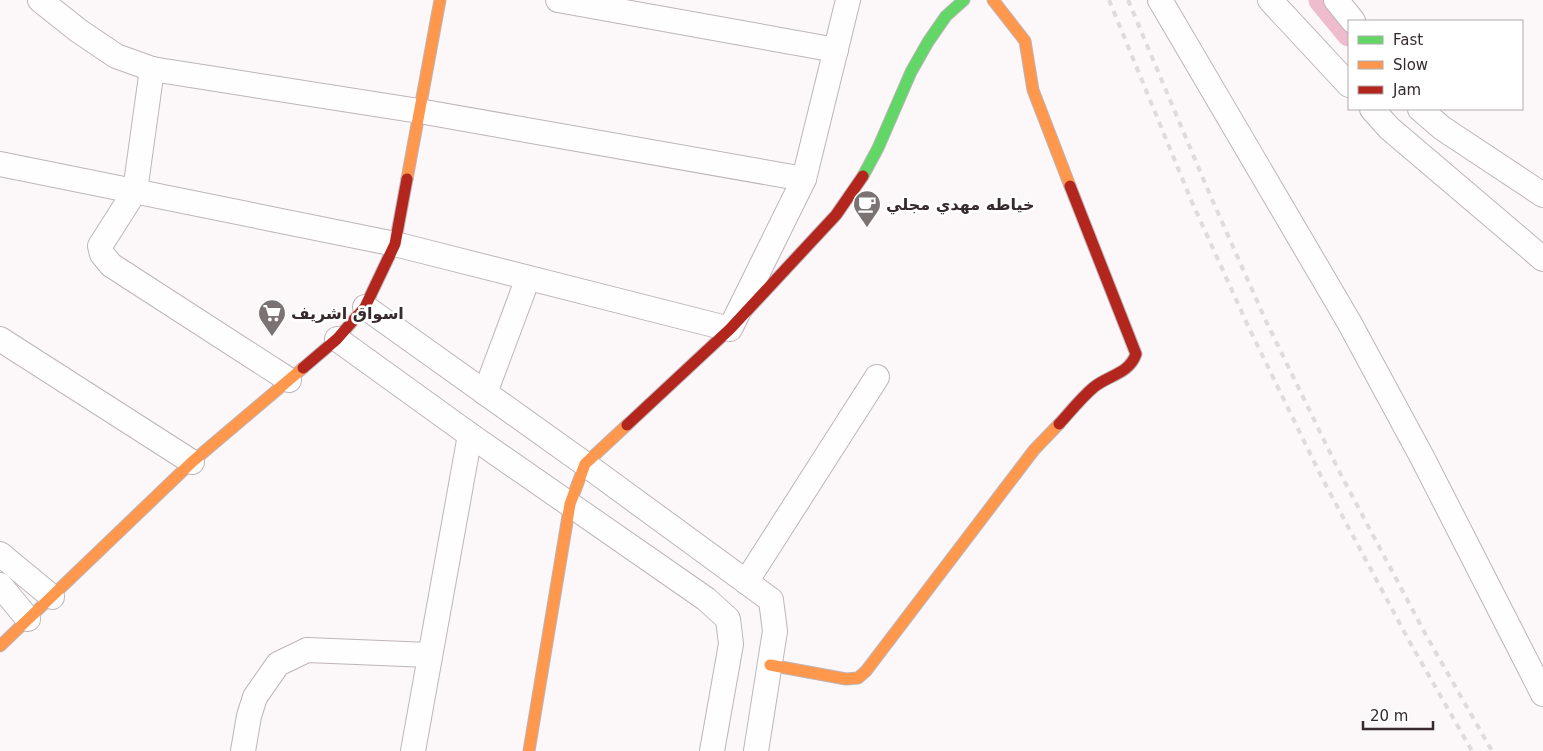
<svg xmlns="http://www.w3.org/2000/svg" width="1543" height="751" font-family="'DejaVu Sans','Noto Sans Arabic',sans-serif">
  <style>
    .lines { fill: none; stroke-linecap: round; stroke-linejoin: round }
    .canal { stroke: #efbcce; stroke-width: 25 }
    .street-casing { stroke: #bdb5b8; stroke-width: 26 }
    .fast-casing { stroke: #bdb5b8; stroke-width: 13 }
    .slow-casing { stroke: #bdb5b8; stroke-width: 13 }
    .jam-casing { stroke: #bdb5b8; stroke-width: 13 }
    .street { stroke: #fffefe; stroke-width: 24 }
    .fast { stroke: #63d668; stroke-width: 11 }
    .slow { stroke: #ff974d; stroke-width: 11 }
    .jam { stroke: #b3261e; stroke-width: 11 }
    .rail { stroke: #dddbdb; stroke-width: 4; stroke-dasharray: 6 6; stroke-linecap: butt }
    .labels { text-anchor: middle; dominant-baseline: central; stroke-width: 5; stroke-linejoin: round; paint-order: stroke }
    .poi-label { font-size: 16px; font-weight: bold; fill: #362a2d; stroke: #fff; text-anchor: start }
  </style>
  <rect width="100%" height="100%" fill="#fcf7f9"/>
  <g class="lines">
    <path class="canal" d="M1321 0 1349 34"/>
    <g class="street-casing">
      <g id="street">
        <path d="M40 0 79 31 116 56 152 69 419 111 804 179"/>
        <path d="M558 0 836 50"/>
        <path d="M1160 0 1349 322 1422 457 1543 694"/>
        <path d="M1270 0 1349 85"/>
        <path d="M1336 0 1353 21"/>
        <path d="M152 69 135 191 100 246 102 254 111 265 289 380"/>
        <path d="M1372 109 1389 128 1543 259"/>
        <path d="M1420 109 1442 128 1543 195"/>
        <path d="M0 164 395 244 730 329 804 179 848 0"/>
        <path d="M365 307 585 464 771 600 775 631 756 751"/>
        <path d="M0 339 192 462"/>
        <path d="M337 339 470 435 706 599 728 619 731 644 712 751"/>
        <path d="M485 393 528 278"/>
        <path d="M0 554 52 597"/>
        <path d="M746 582 877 377"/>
        <path d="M0 585 28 619"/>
        <path d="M243 751 249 716 255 697 278 664 307 650 430 655"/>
        <path d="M413 751 470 435"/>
      </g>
    </g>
    <g class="fast-casing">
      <path id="fast" d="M863 176 878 148 911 72 928 42 946 16 964 0"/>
    </g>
    <g class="slow-casing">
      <g id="slow">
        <path d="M993 0 1025 41 1033 90 1070 186"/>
        <path d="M407 179 440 0"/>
        <path d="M0 646 192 462 303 368"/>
        <path d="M770 665 846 679 858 678 866 671 1034 450 1059 424"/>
        <path d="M529 751 570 504 585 464 627 425"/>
      </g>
    </g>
    <g class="jam-casing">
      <g id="jam">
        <path d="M303 368 337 339 365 307 395 244 407 179"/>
        <path d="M1059 424C1070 412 1081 398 1094 387 1109 375 1129 374 1136 354L1070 186"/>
        <path d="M627 425 730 329 836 215 863 176"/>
      </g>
    </g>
    <use href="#street" class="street"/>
    <use href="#fast" class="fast"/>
    <use href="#slow" class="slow"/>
    <use href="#jam" class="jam"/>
    <g class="rail">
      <path d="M1109 0 1191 200 1249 328 1321 476 1408 639 1472 751"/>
      <path d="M1128 0 1210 195 1266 321 1340 473 1427 637 1492 751"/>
    </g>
  </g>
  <defs>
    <g id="cafe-pin" transform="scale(1.4375)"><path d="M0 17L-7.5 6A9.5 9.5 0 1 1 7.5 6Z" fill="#7b7274" stroke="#fff"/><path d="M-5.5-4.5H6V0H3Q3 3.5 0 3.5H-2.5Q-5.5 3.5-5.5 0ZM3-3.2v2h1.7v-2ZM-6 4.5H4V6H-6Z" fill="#fff"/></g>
    <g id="supermarket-pin" transform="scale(1.4375)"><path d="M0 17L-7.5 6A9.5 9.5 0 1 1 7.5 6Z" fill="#7b7274" stroke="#fff"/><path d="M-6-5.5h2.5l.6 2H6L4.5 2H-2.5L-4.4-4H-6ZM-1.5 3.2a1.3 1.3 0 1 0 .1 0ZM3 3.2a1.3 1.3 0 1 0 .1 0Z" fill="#fff"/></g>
  </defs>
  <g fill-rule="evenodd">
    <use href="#cafe-pin" x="867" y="204"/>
    <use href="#supermarket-pin" x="272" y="313"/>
  </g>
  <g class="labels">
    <g class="poi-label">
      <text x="886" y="204">خياطه مهدي مجلي</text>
      <text x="291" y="313">اسواق اشريف</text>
    </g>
  </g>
  <rect x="1348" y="20" width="175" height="90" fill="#ffffff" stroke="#afaaab"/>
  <rect x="1358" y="36" width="25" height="8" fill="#63d668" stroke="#afaaab"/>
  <text x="1393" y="45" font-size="15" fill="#362a2d">Fast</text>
  <rect x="1358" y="61" width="25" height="8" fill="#ff974d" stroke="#afaaab"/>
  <text x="1393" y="70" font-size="15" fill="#362a2d">Slow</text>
  <rect x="1358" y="86" width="25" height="8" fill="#b3261e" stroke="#afaaab"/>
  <text x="1393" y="95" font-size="15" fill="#362a2d">Jam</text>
  <path d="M1363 721v8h70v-8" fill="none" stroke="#362a2d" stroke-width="2.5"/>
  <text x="1370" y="721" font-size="15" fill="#362a2d" stroke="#ffffff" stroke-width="4" paint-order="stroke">20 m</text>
</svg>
